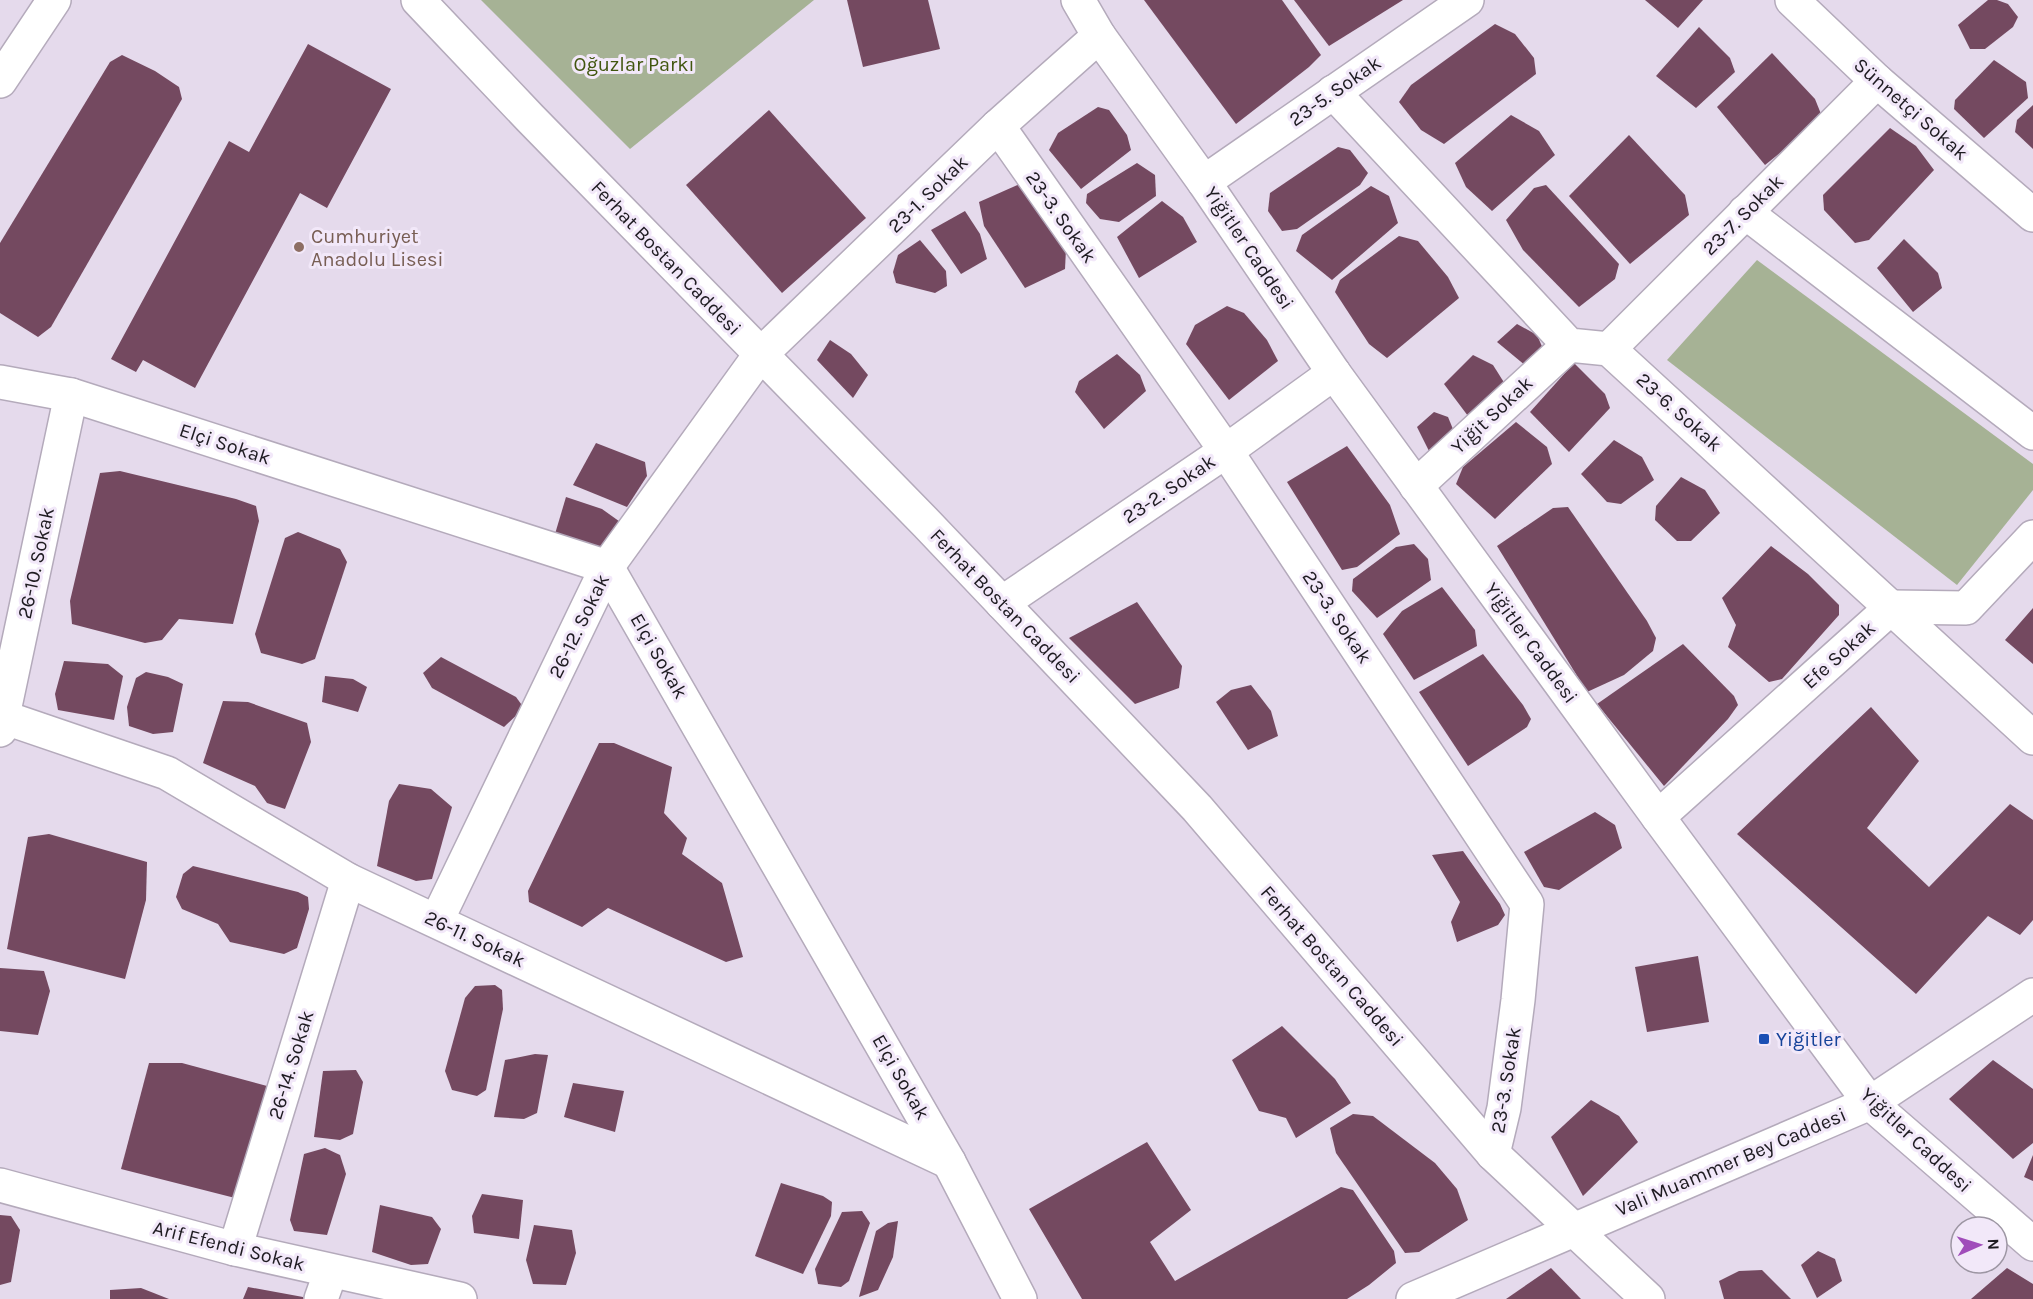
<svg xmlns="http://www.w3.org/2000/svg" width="2033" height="1299" font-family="Karla,sans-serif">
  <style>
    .green { fill: #a6b295 }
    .building { fill: #744960 }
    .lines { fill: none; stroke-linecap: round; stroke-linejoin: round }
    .minor-casing { stroke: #b4aabb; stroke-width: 36 }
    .minor { stroke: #fff; stroke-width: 33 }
    .education-dot { fill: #8d6e63; stroke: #f2e8f9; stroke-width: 2 }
    .transit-dot { fill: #1a4fb4; stroke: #f2e8f9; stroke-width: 2 }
    .labels { text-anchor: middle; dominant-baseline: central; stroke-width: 6; stroke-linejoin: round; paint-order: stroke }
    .park-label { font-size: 20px; fill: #41560f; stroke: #f2e8f9 }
    .street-label { font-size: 20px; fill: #1e1b21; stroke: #f2e8f9 }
    .education-label { font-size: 20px; fill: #785e54; stroke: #f2e8f9; text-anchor: start }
    .transit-label { font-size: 20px; fill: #164399; stroke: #f2e8f9; text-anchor: start }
  </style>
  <rect width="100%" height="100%" fill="#e5daec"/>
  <g class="green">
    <path d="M481 0H814L630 149Z"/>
    <path d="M1757 260 2033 464V490L1957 585 1667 360Z"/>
  </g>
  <g class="building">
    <path d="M847 0H928L940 49 863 67Z"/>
    <path d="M1144 0H1282L1321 55 1309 67 1236 124Z"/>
    <path d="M1294 0H1403L1329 46Z"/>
    <path d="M1645 0H1703L1678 28Z"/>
    <path d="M1988 0H1997L2008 4 2018 17 2013 27 1985 49H1970L1958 25Z"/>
    <path d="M1495 24 1515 34 1534 58 1536 74 1444 144 1421 130 1399 102 1411 85Z"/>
    <path d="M1699 27 1730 58 1735 72 1696 108 1656 76Z"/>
    <path d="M308 44 391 89 327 208 300 193 195 388 143 360 136 372 111 359 229 141 249 152Z"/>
    <path d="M1772 53 1815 99 1823 119 1765 165 1717 107Z"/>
    <path d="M122 55 155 71 179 87 182 99 51 327 38 337 0 313V243L110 62Z"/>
    <path d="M1994 60 2026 82 2028 98 1984 138 1954 109 1955 100Z"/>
    <path d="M2033 105V149L2015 132 2017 120Z"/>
    <path d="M1098 107 1109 110 1127 135 1131 150 1081 189 1049 150 1058 133Z"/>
    <path d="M769 110 866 218 782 293 686 185Z"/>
    <path d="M1511 115 1539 131 1555 155 1492 211 1466 187 1455 163Z"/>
    <path d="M1890 128 1916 146 1934 170 1869 240 1855 243 1824 210 1823 195Z"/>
    <path d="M1629 135 1685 195 1689 215 1630 264 1569 196Z"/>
    <path d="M1338 147 1350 150 1368 173 1360 185 1297 229 1282 231 1268 211 1270 193Z"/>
    <path d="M1137 163 1155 175 1156 196 1119 222 1100 219 1086 203 1087 194Z"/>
    <path d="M1022 183 1066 249 1065 269 1025 288 984 226 979 202Z"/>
    <path d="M1546 185 1619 264 1615 279 1579 307 1523 250 1506 220 1534 188Z"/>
    <path d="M1371 186 1389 196 1398 223 1332 280 1296 251 1302 235Z"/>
    <path d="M1162 201 1183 217 1197 242 1139 278 1117 237Z"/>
    <path d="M965 211 980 234 987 259 961 274 931 230Z"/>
    <path d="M1399 236 1418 241 1448 277 1459 298 1387 358 1369 344 1335 292 1340 280Z"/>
    <path d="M1904 239 1938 273 1942 288 1913 312 1877 268Z"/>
    <path d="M920 240 946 271 947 286 935 293 896 283 893 272 898 255Z"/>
    <path d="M1227 306 1244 313 1267 340 1278 361 1229 400 1186 344 1195 325Z"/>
    <path d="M1517 324 1537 335 1544 351 1526 366 1497 342Z"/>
    <path d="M830 340 851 354 868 375 853 398 817 360Z"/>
    <path d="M1117 354 1140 375 1146 391 1104 429 1075 392 1079 381Z"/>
    <path d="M1473 355 1493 365 1505 384 1468 416 1444 384Z"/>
    <path d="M1574 363 1605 394 1610 408 1569 452 1530 412Z"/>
    <path d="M1434 412 1448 417 1455 434 1429 451 1417 427Z"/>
    <path d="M1516 422 1547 447 1552 464 1495 519 1456 484 1463 467Z"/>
    <path d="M1614 440 1642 457 1654 480 1621 504 1607 502 1581 474Z"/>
    <path d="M596 443 645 462 647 476 627 507 573 485Z"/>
    <path d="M1347 446 1390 505 1400 534 1357 567 1342 570 1287 482Z"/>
    <path d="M120 471 236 499 256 506 259 521 233 624 179 619 162 640 145 643 72 624 70 601 100 473Z"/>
    <path d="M1681 477 1705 490 1720 513 1691 541H1677L1655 520 1656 506Z"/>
    <path d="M566 497 602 509 623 524 610 556 555 534Z"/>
    <path d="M1568 507 1647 621 1656 638 1653 651 1624 675 1587 692 1497 546 1553 508Z"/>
    <path d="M298 532 340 549 347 562 315 659 302 664 261 653 255 634 285 538Z"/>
    <path d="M1414 544 1428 559 1431 580 1377 618 1352 591 1353 579 1396 547Z"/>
    <path d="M1771 546 1808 574 1839 605V615L1782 679 1769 682 1728 647 1736 625 1722 598Z"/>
    <path d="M1442 587 1475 630 1477 646 1414 680 1383 634 1402 611Z"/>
    <path d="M1137 602 1182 666 1179 688 1135 704 1069 638Z"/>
    <path d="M2033 608V664L2005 640Z"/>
    <path d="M1683 644 1734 696 1738 705 1728 719 1664 786 1597 704Z"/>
    <path d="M1483 654 1523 705 1531 719 1527 727 1468 766 1419 692Z"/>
    <path d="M441 657 516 697 524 708 504 727 432 688 423 673Z"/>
    <path d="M64 661 108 664 123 676 114 720 58 710 55 694Z"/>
    <path d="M146 672 168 677 183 684 173 732 153 734 129 726 127 707 136 678Z"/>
    <path d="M325 676 353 679 367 687 358 712 322 702Z"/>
    <path d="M1251 685 1271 711 1278 736 1248 750 1216 702 1231 690Z"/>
    <path d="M223 701 248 702 307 723 311 742 285 809 267 803 255 786 203 763Z"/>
    <path d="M1871 707 1919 761 1867 828 1929 887 2010 804 2033 820V920L2020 935 1988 916 1916 994 1737 834Z"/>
    <path d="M599 743H614L672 767 664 813 687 838 682 854 722 883 743 957 726 962 608 908 582 927 529 902 528 891Z"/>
    <path d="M399 784 431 789 452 807 432 879 416 881 377 866 389 801Z"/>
    <path d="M1595 812 1615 825 1622 848 1559 890 1544 887 1524 852Z"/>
    <path d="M49 834 147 862 146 900 125 979 7 949 28 837Z"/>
    <path d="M1463 851 1500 904 1505 915 1498 925 1457 942 1451 922 1460 902 1432 855Z"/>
    <path d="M193 866 298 892 308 897 309 909 297 948 284 954 230 942 218 924 182 909 176 897 183 874Z"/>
    <path d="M1698 956 1709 1022 1647 1032 1635 967Z"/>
    <path d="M0 968 44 971 50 991 38 1035 0 1031Z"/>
    <path d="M495 985 502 990 503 1009 486 1090 477 1096 452 1090 445 1071 465 998 475 986Z"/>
    <path d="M1282 1026 1335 1079 1351 1103 1296 1138 1286 1118 1259 1111 1232 1060Z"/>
    <path d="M535 1054 548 1055 537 1113 524 1119 494 1117 505 1060Z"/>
    <path d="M1993 1060 2033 1089V1143L2013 1159 1949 1099Z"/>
    <path d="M149 1063H182L267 1086 269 1110 239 1199 121 1169Z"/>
    <path d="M356 1070 363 1082 353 1134 340 1140 314 1137 323 1071Z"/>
    <path d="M573 1083 624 1091 615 1132 564 1117Z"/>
    <path d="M1591 1100 1619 1116 1638 1142 1583 1196 1551 1137Z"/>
    <path d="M1353 1114 1373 1116 1435 1163 1457 1189 1468 1220 1419 1252 1405 1253 1336 1153 1330 1128Z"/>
    <path d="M1147 1142 1191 1210 1150 1242 1175 1281 1341 1187 1353 1190 1394 1251 1396 1263 1369 1285 1347 1299H1082L1029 1209Z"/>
    <path d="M325 1148 340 1155 346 1174 327 1235 294 1231 290 1220 304 1154Z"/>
    <path d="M2033 1155V1181L2024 1177Z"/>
    <path d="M781 1183 823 1196 832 1202 831 1216 803 1274 755 1256Z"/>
    <path d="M482 1194 523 1200 519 1239 474 1233 472 1216Z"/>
    <path d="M380 1205 432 1217 441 1229 428 1264 411 1265 372 1252Z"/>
    <path d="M862 1211 870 1223 849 1281 841 1287 818 1284 815 1269 842 1212Z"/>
    <path d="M0 1215 11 1216 20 1230 11 1282 0 1285Z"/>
    <path d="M898 1221 893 1257 878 1290 859 1297 876 1231 888 1223Z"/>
    <path d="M534 1225 572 1230 576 1253 566 1285 533 1284 526 1260Z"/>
    <path d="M1818 1251 1835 1259 1842 1281 1817 1298 1801 1265Z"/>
    <path d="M1551 1268 1581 1299H1506Z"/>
    <path d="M2007 1268 2033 1284V1299H1971Z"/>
    <path d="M1762 1270 1791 1299H1724L1719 1281 1739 1271Z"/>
    <path d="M248 1287 303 1297V1299H243Z"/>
    <path d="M141 1288 169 1299H110V1290Z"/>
  </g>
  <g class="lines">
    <g class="minor-casing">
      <g id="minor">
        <path d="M418 0 530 118 927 524 1197 808 1493 1154 1648 1299"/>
        <path d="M1078 0 1099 36 1204 182 1334 373 1658 817 1870 1103 2033 1244"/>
        <path d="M1792 0 1877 81 2033 215"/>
        <path d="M0 81 54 0"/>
        <path d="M1333 92 1569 345 1609 349 2033 738"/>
        <path d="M998 126 1226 451 1527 904 1518 1000 1504 1108 1493 1154"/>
        <path d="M1204 182 1467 0"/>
        <path d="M1745 212 2033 433"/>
        <path d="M1609 349 1877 81"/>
        <path d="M0 382 71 395 607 567 949 1162 1020 1299"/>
        <path d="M1416 486 1569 345"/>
        <path d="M1002 603 1226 451 1334 373"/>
        <path d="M3 717 167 773 348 880 949 1162"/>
        <path d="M0 730 71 395"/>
        <path d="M1658 817 1892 607 1966 608 2033 537"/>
        <path d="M437 920 607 567 760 355 998 126 1099 36"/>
        <path d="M0 1185 235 1249 460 1299"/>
        <path d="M235 1249 348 880"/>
        <path d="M321 1299 331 1271"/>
        <path d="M1413 1299 1870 1103 2033 995"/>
      </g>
    </g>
    <use href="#minor" class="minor"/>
  </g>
  <circle class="education-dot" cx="299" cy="247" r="6"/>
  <rect class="transit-dot" x="1758" y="1033" width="12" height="12" rx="3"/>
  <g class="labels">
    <g class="park-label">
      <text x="634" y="64">Oğuzlar Parkı</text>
    </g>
    <g class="street-label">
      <text transform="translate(1335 91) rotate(-35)">23-5. Sokak</text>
      <text transform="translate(1911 109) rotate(41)">Sünnetçi Sokak</text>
      <text transform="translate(928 194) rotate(-44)">23-1. Sokak</text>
      <text transform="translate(1743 215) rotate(-45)">23-7. Sokak</text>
      <text transform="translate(1061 217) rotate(55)">23-3. Sokak</text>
      <text transform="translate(1249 248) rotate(56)">Yiğitler Caddesi</text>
      <text transform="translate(666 258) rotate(46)">Ferhat Bostan Caddesi</text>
      <text transform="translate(1679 412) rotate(42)">23-6. Sokak</text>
      <text transform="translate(1492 415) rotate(-43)">Yiğit Sokak</text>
      <text transform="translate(225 444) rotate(18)">Elçi Sokak</text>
      <text transform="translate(1169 489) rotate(-34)">23-2. Sokak</text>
      <text transform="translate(36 563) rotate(-78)">26-10. Sokak</text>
      <text transform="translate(1005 606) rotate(46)">Ferhat Bostan Caddesi</text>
      <text transform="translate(1337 617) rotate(56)">23-3. Sokak</text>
      <text transform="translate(579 626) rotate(-64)">26-12. Sokak</text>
      <text transform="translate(1531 643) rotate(54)">Yiğitler Caddesi</text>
      <text transform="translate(1839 655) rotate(-42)">Efe Sokak</text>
      <text transform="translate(659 656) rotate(60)">Elçi Sokak</text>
      <text transform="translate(475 939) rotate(25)">26-11. Sokak</text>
      <text transform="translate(1332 966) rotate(49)">Ferhat Bostan Caddesi</text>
      <text transform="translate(291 1065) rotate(-73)">26-14. Sokak</text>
      <text transform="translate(901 1077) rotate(60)">Elçi Sokak</text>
      <text transform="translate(1506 1080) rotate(-81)">23-3. Sokak</text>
      <text transform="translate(1916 1140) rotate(43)">Yiğitler Caddesi</text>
      <text transform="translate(1731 1162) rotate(-23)">Vali Muammer Bey Caddesi</text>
      <text transform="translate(229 1246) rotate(14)">Arif Efendi Sokak</text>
    </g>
    <g class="education-label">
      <text x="311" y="236">Cumhuriyet<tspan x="311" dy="23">Anadolu Lisesi</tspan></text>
    </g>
    <g class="transit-label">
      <text x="1776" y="1039">Yiğitler</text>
    </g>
  </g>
  <g transform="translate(1979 1245) rotate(87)"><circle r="28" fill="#f2e8f9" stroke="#9d96a3" stroke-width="1.5"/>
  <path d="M0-4.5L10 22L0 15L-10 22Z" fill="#a04cba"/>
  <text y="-9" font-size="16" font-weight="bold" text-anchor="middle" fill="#1e1b21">N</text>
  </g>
</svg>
